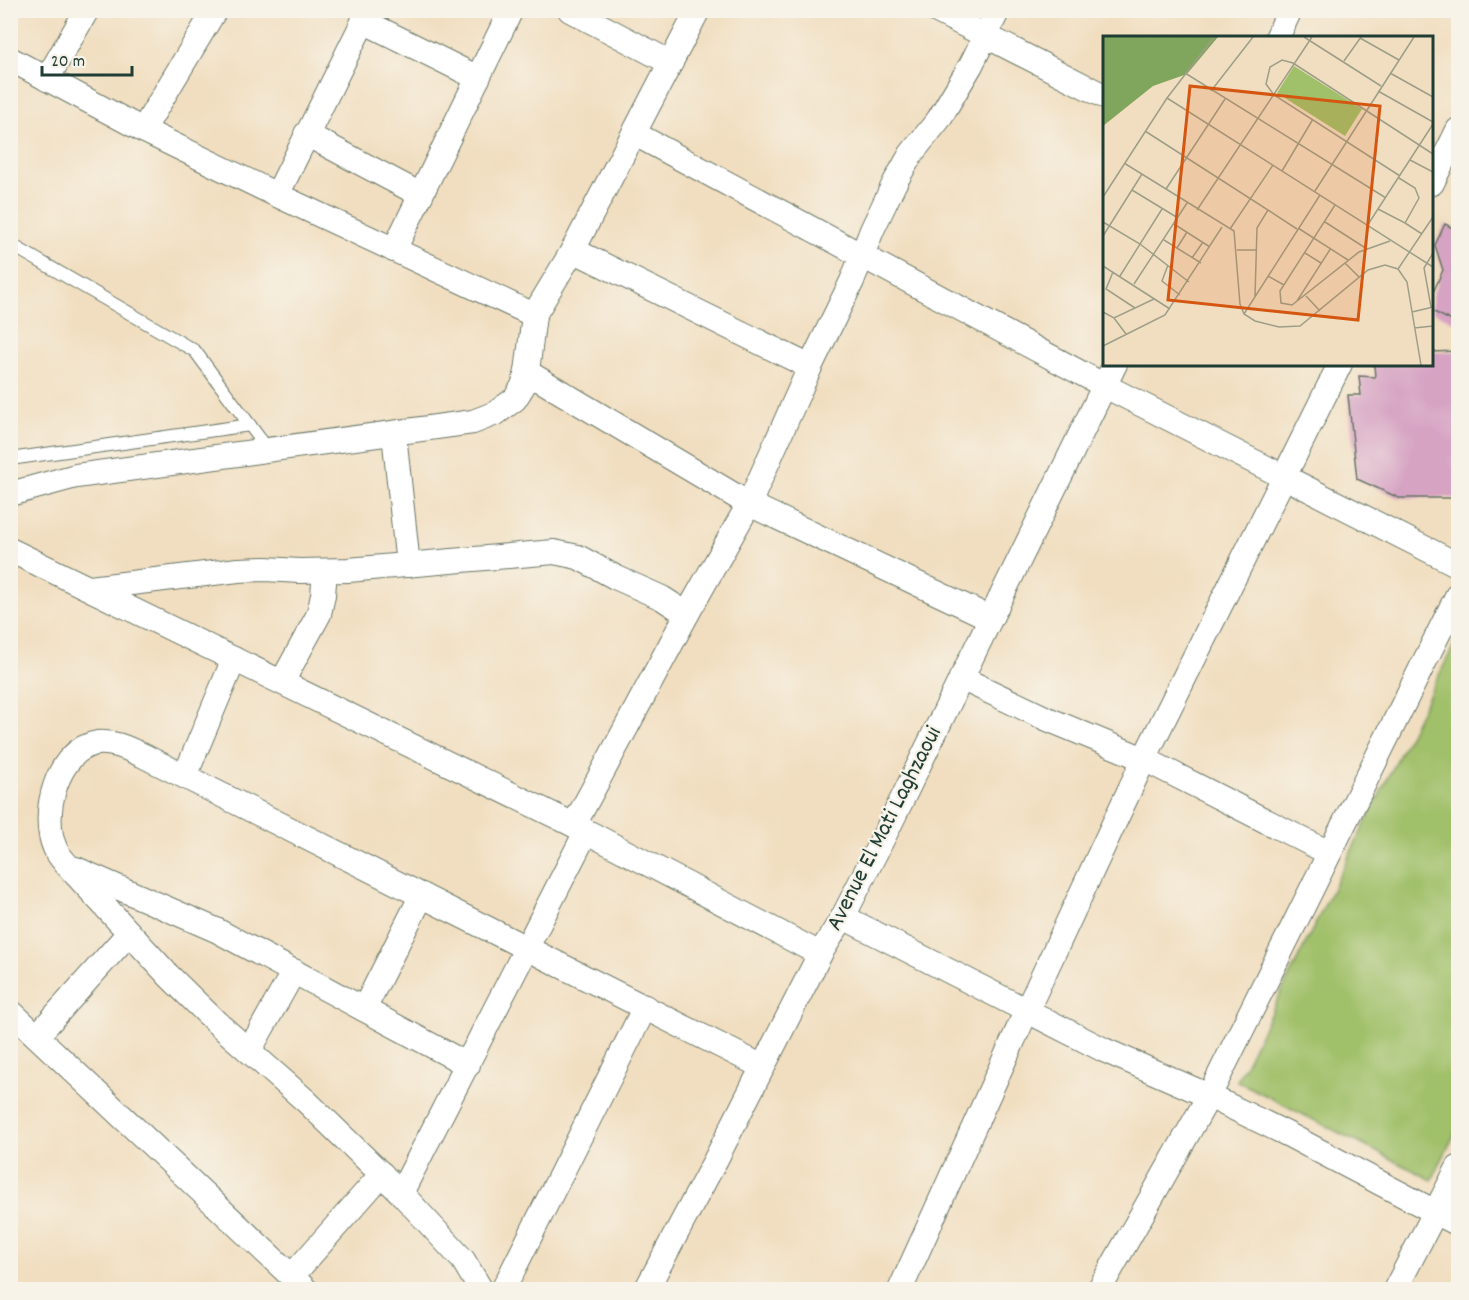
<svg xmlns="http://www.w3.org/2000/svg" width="1469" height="1300" font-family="Dekko,sans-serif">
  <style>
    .green { fill: #a0c069; stroke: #607e4e; stroke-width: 1.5 }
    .building { fill: #d6a3c3 }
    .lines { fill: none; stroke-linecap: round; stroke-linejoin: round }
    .lane-casing { stroke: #687565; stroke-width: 14 }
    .street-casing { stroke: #687565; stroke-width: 26 }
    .lane { stroke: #fff; stroke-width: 12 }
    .street { stroke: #fff; stroke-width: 24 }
    .labels { text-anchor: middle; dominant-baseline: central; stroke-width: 4.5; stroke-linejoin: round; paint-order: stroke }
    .street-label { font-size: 24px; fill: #1f3d34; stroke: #f7f3e8 }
    .inset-road { fill: none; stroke: #9d9e88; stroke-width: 1.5 }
    .view { fill: #d45610; fill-opacity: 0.15; stroke: #d45610; stroke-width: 3 }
    .inset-edge { fill: none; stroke: #1f3d34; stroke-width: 3 }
  </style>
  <rect width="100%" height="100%" fill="#f7f3e8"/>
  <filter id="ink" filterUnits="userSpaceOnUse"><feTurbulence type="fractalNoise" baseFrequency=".0167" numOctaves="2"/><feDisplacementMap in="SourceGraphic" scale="12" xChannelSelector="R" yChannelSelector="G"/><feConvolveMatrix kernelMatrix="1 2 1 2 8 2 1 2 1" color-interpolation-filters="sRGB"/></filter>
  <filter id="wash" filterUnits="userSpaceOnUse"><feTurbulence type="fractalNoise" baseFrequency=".008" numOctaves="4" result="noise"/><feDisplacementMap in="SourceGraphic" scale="24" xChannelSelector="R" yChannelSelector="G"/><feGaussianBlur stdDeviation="1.35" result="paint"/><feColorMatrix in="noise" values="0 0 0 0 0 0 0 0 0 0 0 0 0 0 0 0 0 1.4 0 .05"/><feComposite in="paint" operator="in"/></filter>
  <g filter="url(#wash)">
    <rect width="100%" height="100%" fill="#f1dec0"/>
    <path class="green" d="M1458 637V1127L1432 1180 1237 1081Z"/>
    <g id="blocks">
      <g class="building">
        <path d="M1445 224 1458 231V324L1432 311V295L1443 270 1435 245Z"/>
        <path d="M1458 351V498H1399L1357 479 1348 395H1361L1359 376 1375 377 1374 364H1432V352Z"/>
      </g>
    </g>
  </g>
  <g filter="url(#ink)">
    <use href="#blocks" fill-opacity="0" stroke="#687565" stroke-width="1.5"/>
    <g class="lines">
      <g class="lane-casing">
        <g id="lane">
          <path d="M10 244 195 351 269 451"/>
          <path d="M10 459 250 425"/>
        </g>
      </g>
      <g class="street-casing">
        <g id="street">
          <path d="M570 10 671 63"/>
          <path d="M935 10 1104 96"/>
          <path d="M363 21 478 78"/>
          <path d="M1277 38 1290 10"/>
          <path d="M10 59 143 130 277 195 534 315"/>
          <path d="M47 79 87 10"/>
          <path d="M143 130 215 10"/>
          <path d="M306 134 421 195"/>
          <path d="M635 134 1105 386 1458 565"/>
          <path d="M1432 183 1458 130"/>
          <path d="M277 195 369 10"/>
          <path d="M394 250 511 10"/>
          <path d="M573 250 810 367"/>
          <path d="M527 372 749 504 990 618"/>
          <path d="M394 434 408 565"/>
          <path d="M10 494 76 476 473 422 496 413 515 399 523 386 527 372 534 315 573 250 698 10"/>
          <path d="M10 550 574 825 820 954"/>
          <path d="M90 588 238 570 265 569 300 571 348 570 554 552 578 557 615 577 662 598 687 614 749 504 810 367 852 281 872 230 894 184 911 154 939 119 971 65 998 10"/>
          <path d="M961 678 1045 718 1144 759 1329 853"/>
          <path d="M282 682 319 614 323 595 325 571"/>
          <path d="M185 776 234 659"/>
          <path d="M574 825 687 614"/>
          <path d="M76 869 216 930 468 1065"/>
          <path d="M843 917 1104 1050 1209 1096 1287 1134 1458 1224"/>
          <path d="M364 1009 422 895"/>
          <path d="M10 1011 306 1290"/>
          <path d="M37 1036 129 933"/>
          <path d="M249 1051 294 971"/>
          <path d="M401 1193 586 832"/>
          <path d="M292 1276 382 1174"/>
          <path d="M481 1290 463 1260 401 1193 306 1101 217 1023 169 976 68 866C64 861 57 854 55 848 40 815 57 749 97 743 113 741 128 749 142 755L763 1067"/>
          <path d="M503 1290 645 1007"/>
          <path d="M646 1290 715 1161 820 954 843 917 890 824 1115 364"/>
          <path d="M900 1290 1026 1012 1144 759 1340 364"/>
          <path d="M1099 1290 1209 1096 1458 594"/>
          <path d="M1395 1290 1458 1168"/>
        </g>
      </g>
      <use href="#lane" class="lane"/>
      <use href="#street" class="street"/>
    </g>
  </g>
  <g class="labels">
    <g class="street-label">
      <text transform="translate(885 829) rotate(-63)">Avenue El Mati Laghzaoui</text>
    </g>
  </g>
  <g transform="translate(1103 36)">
    <rect width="330" height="330" fill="#f1dec0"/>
    <path d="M191 30 259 73 242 100 174 57Z" fill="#a0c069"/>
    <path d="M0 1H115L84 38 50 50 0 90Z" fill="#80a65d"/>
    <path class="inset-road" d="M201 1 278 50M257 2 296 24M241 25 258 1M82 37 283 162M287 37 330 61M108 55 150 1M275 55 330 86M64 62 330 231M42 95 165 174 154 192 152 260M307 124 330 136M21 127 131 195 137 268 141 278 152 285 176 291 197 290 265 234 282 229 295 233 304 246 318 329M179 135 210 83M297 140 171 59 163 48 167 31 179 24 190 27 330 118M63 153 122 63M29 154 75 182M212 155 311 1M0 161 64 62 111 1M232 169 177 255 178 267 189 269 256 216 287 205M275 173 302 187 316 162 312 152 296 142M94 174 209 1M165 174 194 193M0 186 37 208 86 246M222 186 264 213M302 187 319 198M71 188 107 211M264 190 330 88M195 192 245 224M127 193 170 129M0 200 39 138M61 204 98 227M74 212 84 196M134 214H154M202 217 218 227M89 222 100 206M242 227 256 241M65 229 59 245 77 259M0 230 67 273M295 233 330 181M10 236 3 253 32 272M17 240 59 173M165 240 181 249M31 248 84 167M203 260 217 275M194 265 228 212M328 271 321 232 330 217M0 276 11 282 51 263M309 276 330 271M141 278 217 159M11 282 23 298M311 292 330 290M0 310 62 279 119 191"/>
    <path class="view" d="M87 50 277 70 255 284 65 264Z"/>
    <rect width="330" height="330" class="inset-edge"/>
  </g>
  <rect width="1469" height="1300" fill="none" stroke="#f7f3e8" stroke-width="36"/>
  <path d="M42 66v9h90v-9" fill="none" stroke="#1f3d34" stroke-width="3"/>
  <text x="51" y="66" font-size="18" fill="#1f3d34" stroke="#f7f3e8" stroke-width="4.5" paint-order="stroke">20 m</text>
</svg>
